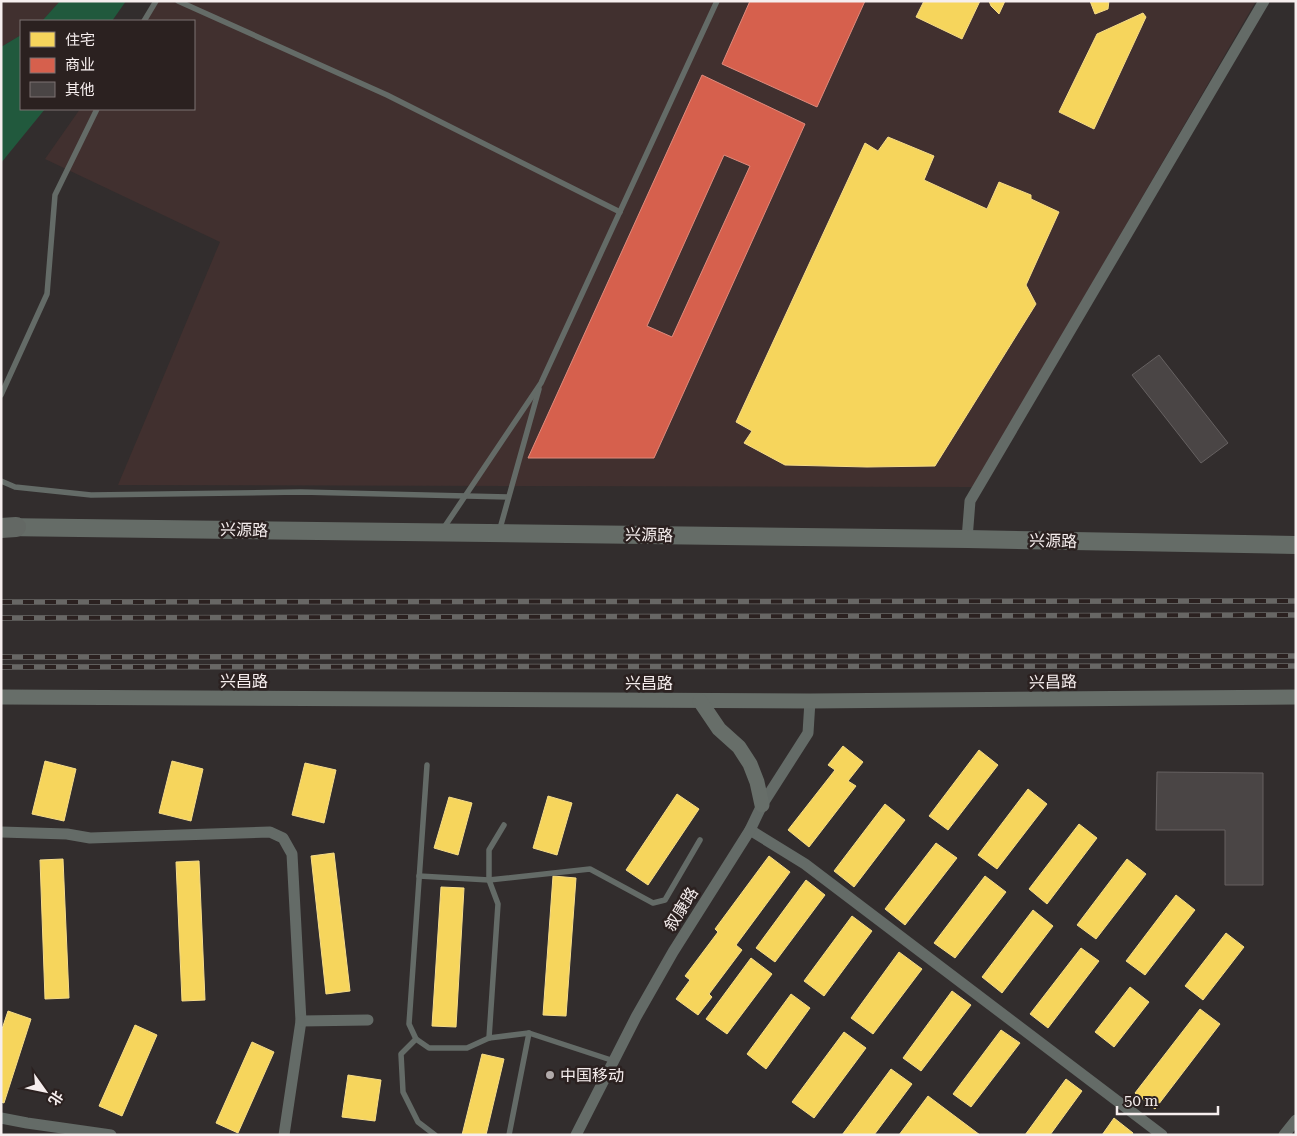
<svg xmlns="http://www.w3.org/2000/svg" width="1297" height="1136" font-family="'Roboto Serif','Noto Sans SC',serif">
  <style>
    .built { fill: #41302f }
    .water { fill: #21593d }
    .homes { fill: #f6d55c; stroke: #f6dc88 }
    .shops { fill: #d6604d; stroke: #e08b7d; fill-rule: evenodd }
    .building { fill: #4a4545; stroke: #666161 }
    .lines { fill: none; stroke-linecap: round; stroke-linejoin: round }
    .lane { stroke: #646b67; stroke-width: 5.5 }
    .street { stroke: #646b67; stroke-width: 11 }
    .secondary { stroke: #676e69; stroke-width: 15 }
    .primary { stroke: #656c67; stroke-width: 18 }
    .highway { stroke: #636864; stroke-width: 20 }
    .rail-casing { stroke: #686765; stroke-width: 5.5 }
    .rail { stroke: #2b2120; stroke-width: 4; stroke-dasharray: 11; stroke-linecap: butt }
    .poi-dot { fill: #b1aaaa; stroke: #2b2120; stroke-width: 2 }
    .labels { text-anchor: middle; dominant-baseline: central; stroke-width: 5; stroke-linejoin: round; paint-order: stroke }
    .street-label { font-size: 16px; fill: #f6eeee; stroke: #2b2120 }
    .poi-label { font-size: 16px; fill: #f6eeee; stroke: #2b2120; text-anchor: start }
  </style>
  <rect width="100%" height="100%" fill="#322d2d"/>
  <g class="built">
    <path d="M1 1H60L42 21H21V35L1 47Z"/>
    <path d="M156 1H1256L974 487 118 485 220 242 45 159 80 109H194V21H142Z"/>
  </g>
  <g class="water">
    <path d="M60 1H126L112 21H42Z"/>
    <path d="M21 35V109H45L1 163V47Z"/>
  </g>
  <g class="homes">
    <path d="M924 1H980L962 39 916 17Z"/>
    <path d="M989 1H1005L999 14 991 6Z"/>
    <path d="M1090 1H1109L1108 9 1095 14Z"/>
    <path d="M1143 13 1146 17 1094 129 1059 112 1097 34Z"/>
    <path d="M888 137 934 156 924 180 987 209 999 182 1031 195V199L1059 212 1026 285 1036 304 935 466 867 467 785 465 744 443 752 431 736 422 865 143 878 151Z"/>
    <path d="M843 746 863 762 848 781 856 786 809 847 788 830 835 770 828 765Z"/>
    <path d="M979 750 998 765 948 830 929 816Z"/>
    <path d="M45 761 76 769 64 821 32 814Z"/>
    <path d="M172 761 203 769 191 821 159 813Z"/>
    <path d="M305 763 336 770 324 823 292 815Z"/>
    <path d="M1028 789 1047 804 997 869 978 855Z"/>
    <path d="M677 794 699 809 648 885 626 870Z"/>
    <path d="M548 796 572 803 557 855 533 848Z"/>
    <path d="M449 797 472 803 458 855 434 848Z"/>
    <path d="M885 804 905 820 854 887 834 871Z"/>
    <path d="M1079 824 1097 838 1047 904 1029 889Z"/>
    <path d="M936 843 957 858 905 925 885 909Z"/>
    <path d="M334 853 350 991 326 994 311 856Z"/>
    <path d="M769 856 790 872 736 945 742 950 709 994 712 997 698 1015 676 999 690 980 685 976 718 932 715 929Z"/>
    <path d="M63 859 69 998 45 999 40 860Z"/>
    <path d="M1127 859 1146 874 1096 939 1077 925Z"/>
    <path d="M199 861 205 1000 182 1001 176 862Z"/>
    <path d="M553 876 576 878 566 1016 543 1015Z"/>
    <path d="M985 876 1006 892 955 958 934 943Z"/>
    <path d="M806 880 825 895 775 962 756 948Z"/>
    <path d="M441 887 464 888 456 1027 432 1026Z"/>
    <path d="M1176 895 1195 910 1145 975 1126 961Z"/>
    <path d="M1033 910 1053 926 1002 993 982 977Z"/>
    <path d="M852 916 872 931 824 996 804 981Z"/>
    <path d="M1226 933 1244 947 1203 1000 1185 986Z"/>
    <path d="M1081 948 1099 961 1048 1028 1030 1014Z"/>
    <path d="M899 952 922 969 873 1034 851 1018Z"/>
    <path d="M751 958 772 974 727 1034 706 1019Z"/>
    <path d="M1130 987 1149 1002 1114 1047 1095 1032Z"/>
    <path d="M952 991 971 1005 921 1071 903 1058Z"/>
    <path d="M791 994 810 1008 766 1069 747 1054Z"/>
    <path d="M1200 1009 1220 1024 1155 1109 1135 1093Z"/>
    <path d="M8 1011 31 1019 4 1103 1 1102V1032Z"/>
    <path d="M135 1025 157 1035 122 1116 99 1106Z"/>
    <path d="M1001 1030 1020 1043 971 1107 953 1094Z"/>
    <path d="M844 1032 866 1048 814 1118 792 1102Z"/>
    <path d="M252 1042 274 1052 238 1133 216 1123Z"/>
    <path d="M482 1054 504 1059 486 1135H462Z"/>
    <path d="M891 1069 912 1084 874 1135H842Z"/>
    <path d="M348 1075 381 1080 375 1121 342 1117Z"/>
    <path d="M1066 1079 1082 1091 1050 1135H1025Z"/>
    <path d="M928 1096 980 1135H899Z"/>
    <path d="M1114 1118 1133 1133 1132 1135H1102Z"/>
  </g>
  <g class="shops">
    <path d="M750 1H865L817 107 722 64Z"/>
    <path d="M702 75 805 124 654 458H528ZM724 155 750 166 672 337 647 326Z"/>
  </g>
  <g class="building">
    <path d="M1159 355 1228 443 1201 463 1132 375Z"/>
    <path d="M1157 772 1263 773V885H1225V830H1156Z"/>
  </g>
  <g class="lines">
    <g class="lane">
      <path d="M178 1 387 95 620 212"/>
      <path d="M144 21 156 1"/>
      <path d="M1 395 47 294 55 195 97 109"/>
      <path d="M1 481 15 487 91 495 301 492 508 497"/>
      <path d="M443 529 541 383 717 1"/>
      <path d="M499 532 539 389"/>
      <path d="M427 765 409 1024 416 1039 429 1048H467L489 1038 529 1033 614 1061"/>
      <path d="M419 876 489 880 590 869 653 903 665 900 700 840"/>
      <path d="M489 1038 498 904 489 880V850L504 825"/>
      <path d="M416 1039 401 1054 403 1092 418 1122 435 1135"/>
      <path d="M509 1135 529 1033"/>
    </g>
    <g class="street">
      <path d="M967 539 970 501 1264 1"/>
      <path d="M750 830 805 864 1162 1135"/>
      <path d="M1 832 67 834 90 838 270 832 283 838 292 854 301 1021 284 1135"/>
      <path d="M301 1021 368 1020"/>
      <path d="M1 1118 27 1123 111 1135"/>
      <path d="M576 1135 636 1017 673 952 750 830 762 805 808 733 810 701"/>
      <path d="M1284 1135 1296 1120"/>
    </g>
    <g class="secondary">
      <path d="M1 697 810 701 1296 697"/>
      <path d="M700 701 719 729 739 747 750 764 757 782 762 805"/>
    </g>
    <path class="primary" d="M1 527 967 539 1296 545"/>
    <path class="highway" d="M1 528 16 527"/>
    <g class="rail-casing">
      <g id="rail">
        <path d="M1 602 1296 601"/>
        <path d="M1 618 1296 615"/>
        <path d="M1 657 1296 656"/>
        <path d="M1 667 1296 666"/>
      </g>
    </g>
    <use href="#rail" class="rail"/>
  </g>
  <circle class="poi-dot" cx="550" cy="1075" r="5"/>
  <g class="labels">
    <g class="street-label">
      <text transform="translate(244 530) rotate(1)">兴源路</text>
      <text transform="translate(649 535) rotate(1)">兴源路</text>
      <text transform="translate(1053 541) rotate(1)">兴源路</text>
      <text x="244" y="681">兴昌路</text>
      <text transform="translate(1053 682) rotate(-1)">兴昌路</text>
      <text x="649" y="683">兴昌路</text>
      <text transform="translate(681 909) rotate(-58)">叙康路</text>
    </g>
    <g class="poi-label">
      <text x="560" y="1075">中国移动</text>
    </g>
  </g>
  <rect width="1297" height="1136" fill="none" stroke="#f6eeee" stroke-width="5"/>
  <rect x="20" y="20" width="175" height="90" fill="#2b2120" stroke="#7c7372"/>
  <rect x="30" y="32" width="25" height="15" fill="#f6d55c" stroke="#7c7372"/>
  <text x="65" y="45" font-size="15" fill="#f6eeee">住宅</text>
  <rect x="30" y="58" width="25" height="15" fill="#d6604d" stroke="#7c7372"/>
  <text x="65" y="70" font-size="15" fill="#f6eeee">商业</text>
  <rect x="30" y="82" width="25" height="15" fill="#4a4545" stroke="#7c7372"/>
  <text x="65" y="95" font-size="15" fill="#f6eeee">其他</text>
  <g transform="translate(45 1091) rotate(123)" stroke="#2b2120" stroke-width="4" paint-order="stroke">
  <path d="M0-4L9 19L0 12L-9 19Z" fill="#f6eeee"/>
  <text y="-8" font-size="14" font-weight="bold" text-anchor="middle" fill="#f6eeee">北</text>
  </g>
  <path d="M1117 1106v8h101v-8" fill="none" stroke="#f6eeee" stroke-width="2.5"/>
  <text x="1124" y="1106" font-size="15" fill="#f6eeee" stroke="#2b2120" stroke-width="4" paint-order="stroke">50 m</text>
</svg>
